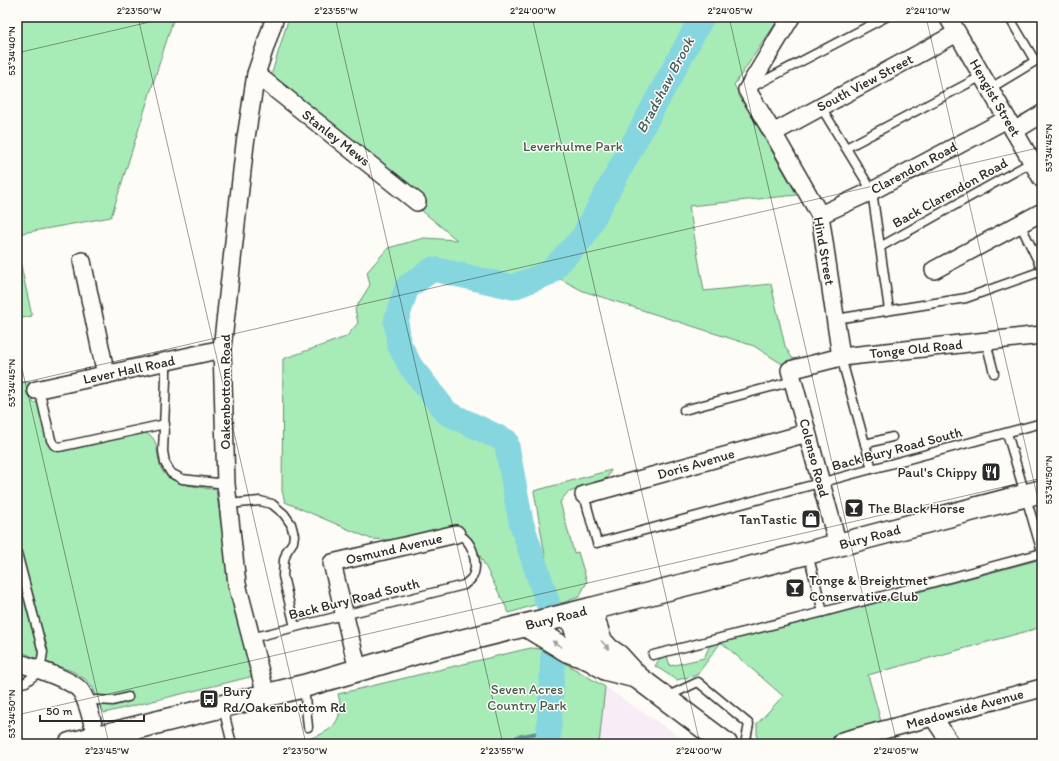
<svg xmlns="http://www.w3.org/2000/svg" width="1059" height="761" font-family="Itim,sans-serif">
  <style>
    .built { fill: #f8ecf6 }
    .green { fill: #a7ecb7; stroke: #698c71 }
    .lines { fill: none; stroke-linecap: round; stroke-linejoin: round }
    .stream { stroke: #629298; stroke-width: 4 }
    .river { stroke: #86d6e0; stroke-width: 25 }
    .lane-casing { stroke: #2b2b2b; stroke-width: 11 }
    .street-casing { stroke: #2b2b2b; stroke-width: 20 }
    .primary-casing { stroke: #2b2b2b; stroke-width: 25 }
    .highway-casing { stroke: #2b2b2b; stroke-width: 25 }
    .lane { stroke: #fdfcf7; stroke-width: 8 }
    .street { stroke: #fdfcf7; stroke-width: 17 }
    .primary { stroke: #fdfcf7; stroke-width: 22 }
    .highway { stroke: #fdfcf7; stroke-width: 22 }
    .oneway { fill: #9e9e9b }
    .ticks { fill: none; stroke: #2b2b2b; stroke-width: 1; stroke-opacity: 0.45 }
    .labels { text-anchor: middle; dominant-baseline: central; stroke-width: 3; stroke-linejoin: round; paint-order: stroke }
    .street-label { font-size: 14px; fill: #2b2b2b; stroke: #fdfcf7 }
    .park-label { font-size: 14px; fill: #4a5b4e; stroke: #fdfcf7 }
    .poi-label { font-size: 14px; fill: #2b2b2b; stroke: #fdfcf7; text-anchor: start }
    .water-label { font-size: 15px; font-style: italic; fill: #465e61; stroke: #fdfcf7 }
    .neatline { fill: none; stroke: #2b2b2b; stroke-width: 1.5 }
    .ticks-label { font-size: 10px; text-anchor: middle; fill: #2b2b2b }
  </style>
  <rect width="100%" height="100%" fill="#fdfcf7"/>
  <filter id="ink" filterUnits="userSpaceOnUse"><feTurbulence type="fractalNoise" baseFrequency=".025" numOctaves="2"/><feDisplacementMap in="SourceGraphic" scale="8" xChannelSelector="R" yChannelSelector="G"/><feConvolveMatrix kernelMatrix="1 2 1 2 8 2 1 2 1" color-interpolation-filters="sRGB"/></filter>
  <g filter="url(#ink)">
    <path class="built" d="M605 687 680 737 688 744H599Z"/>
    <g class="green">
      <path d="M17 17H174L111 217 17 234Z"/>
      <path d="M289 17H780L734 85 797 195 689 206 704 291 771 284 785 346 792 358 807 365 790 369 754 346 583 291 549 273 513 287 433 269 407 287 396 321 399 344 411 367 447 413 506 441 521 522 547 601 509 613 476 548 467 536 454 528 393 540 371 539 285 502 282 491 283 359 346 337 358 323 355 309 370 285 367 272 388 248 424 238 457 240 421 210 425 203 271 76Z"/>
      <path d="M17 247 32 316 17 319Z"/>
      <path d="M17 382H29L33 403 38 402 47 442C53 451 56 451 65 451L145 433C164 438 152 466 168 477 180 486 202 487 216 490L232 591 254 676 104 713 93 688 85 679 72 671 40 660 17 650Z"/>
      <path d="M611 470 607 478 567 493 560 502 574 553 578 552 587 582 579 597 562 603 553 602 534 491Z"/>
      <path d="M1042 559V627L868 675 887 743 882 744H757V724L783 696 721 642 697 675 677 680 655 666 660 658 667 656 670 666 704 658 710 645 721 642 824 617Z"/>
      <path d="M531 648 541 649 605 687 599 744H291C311 737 338 735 340 709 341 704 339 699 338 694L522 650Z"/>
    </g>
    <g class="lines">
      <path class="stream" d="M517 737 548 731"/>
      <g class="river">
        <path d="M547 601 521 522 506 441 447 413 411 367 399 344 396 321 407 287 433 269 513 287 549 273 583 237 702 17"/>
        <path d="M548 744 553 655"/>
      </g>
      <g class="lane-casing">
        <g id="lane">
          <path d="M1009 17 1035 61"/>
          <path d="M752 87 886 17"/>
          <path d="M989 89 1042 57"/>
          <path d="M821 107 872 191 889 310"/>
          <path d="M846 148 982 76"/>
          <path d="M1020 224 1042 269"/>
          <path d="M880 247 1032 162"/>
          <path d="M836 319 966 298 1042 271"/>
          <path d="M986 342 994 373"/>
          <path d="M841 357 872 469"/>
          <path d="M166 362V380L163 451 165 463 171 473 182 479 226 484"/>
          <path d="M39 389 51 440 54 445 59 447 165 424"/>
          <path d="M684 410 793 381"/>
          <path d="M1007 433 1042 552"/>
          <path d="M865 444 892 437"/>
          <path d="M584 495 597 543 1042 423"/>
          <path d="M228 504 260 501 272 504 284 514 291 524 294 535 293 542 287 551 284 560 283 576 295 627"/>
          <path d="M17 553 43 652 40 671 26 682 17 684"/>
          <path d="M808 554 823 612"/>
          <path d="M251 638 464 585C466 583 469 581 471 579 479 568 474 546 464 538 462 536 458 535 456 534"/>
          <path d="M653 655 823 612 1042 553"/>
          <path d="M304 687 308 727"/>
          <path d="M666 697 698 682 749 724 745 744"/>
          <path d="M85 701 98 700 113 701 128 697"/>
          <path d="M223 708 232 744"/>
        </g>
      </g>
      <g class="street-casing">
        <g id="street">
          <path d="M791 17 747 90 773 133 820 215 841 357"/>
          <path d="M948 17 1042 179"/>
          <path d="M256 74 417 202"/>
          <path d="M1014 131 1042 114"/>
          <path d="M773 133 957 33"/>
          <path d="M820 215 872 191 1007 119"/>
          <path d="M82 261 106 375"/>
          <path d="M934 270 1042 212"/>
          <path d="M36 390 222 349"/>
          <path d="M584 495 807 433"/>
          <path d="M838 545 790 370 841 357 1042 335"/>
          <path d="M17 662C33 668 69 678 80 690 88 700 93 725 96 737"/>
          <path d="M358 670 332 563 456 534"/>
          <path d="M266 695 237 584 226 484 222 349 245 144 256 74 275 17"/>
          <path d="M933 717 951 744"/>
          <path d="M842 741 1042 688"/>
        </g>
      </g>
      <g class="primary-casing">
        <path id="primary" d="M591 609 838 545 1042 491"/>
      </g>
      <g class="highway-casing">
        <g id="highway">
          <path d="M571 615 579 640 590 659"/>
          <path d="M527 626 568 651 590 659 606 669 637 677"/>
          <path d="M70 744 304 686 433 648 591 609 600 640 609 650 618 656 637 677 726 744"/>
        </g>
      </g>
      <use href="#lane" class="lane"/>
      <use href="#street" class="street"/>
      <use href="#primary" class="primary"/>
      <use href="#highway" class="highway"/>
    </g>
    <defs><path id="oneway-solid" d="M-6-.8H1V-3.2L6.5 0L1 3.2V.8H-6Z"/></defs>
    <g class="oneway">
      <use href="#oneway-solid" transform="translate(557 644) rotate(-147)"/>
      <use href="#oneway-solid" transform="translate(605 645) rotate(48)"/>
    </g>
  </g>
  <path class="ticks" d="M138 17 306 744M335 17 503 744M532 17 700 744M729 17 897 744M926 17 1042 517M17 53 171 17M17 347 109 744M17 384 1042 147M17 715 1042 478"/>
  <defs>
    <g id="restaurant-square" transform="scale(1)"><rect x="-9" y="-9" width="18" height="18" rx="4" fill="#2b2b2b" stroke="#fdfcf7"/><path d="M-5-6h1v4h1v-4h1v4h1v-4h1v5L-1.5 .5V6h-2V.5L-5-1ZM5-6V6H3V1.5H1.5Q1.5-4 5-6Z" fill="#fff"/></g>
    <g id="bar-square" transform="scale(1)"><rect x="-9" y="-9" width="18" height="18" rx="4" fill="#2b2b2b" stroke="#fdfcf7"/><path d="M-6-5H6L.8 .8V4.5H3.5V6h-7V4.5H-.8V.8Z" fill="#fff"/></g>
    <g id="shop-square" transform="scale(1)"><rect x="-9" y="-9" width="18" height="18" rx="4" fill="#2b2b2b" stroke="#fdfcf7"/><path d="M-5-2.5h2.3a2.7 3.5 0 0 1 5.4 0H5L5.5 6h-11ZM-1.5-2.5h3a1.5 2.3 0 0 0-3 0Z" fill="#fff"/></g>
    <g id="bus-square" transform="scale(1)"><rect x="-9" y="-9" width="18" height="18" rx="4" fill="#2b2b2b" stroke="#fdfcf7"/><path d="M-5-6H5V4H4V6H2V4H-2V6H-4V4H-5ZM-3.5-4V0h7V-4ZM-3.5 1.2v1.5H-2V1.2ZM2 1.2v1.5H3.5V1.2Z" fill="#fff"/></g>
  </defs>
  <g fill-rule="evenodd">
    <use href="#restaurant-square" x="991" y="472"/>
    <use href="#bar-square" x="854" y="508"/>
    <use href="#shop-square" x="811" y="519"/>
    <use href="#bar-square" x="795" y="588"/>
    <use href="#bus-square" x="209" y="699"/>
  </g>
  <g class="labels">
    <g class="street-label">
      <text transform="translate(865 83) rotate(-28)">South View Street</text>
      <text transform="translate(995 98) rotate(60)">Hengist Street</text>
      <text transform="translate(336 138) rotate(38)">Stanley Mews</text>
      <text transform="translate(914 168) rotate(-28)">Clarendon Road</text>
      <text transform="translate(950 193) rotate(-29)">Back Clarendon Road</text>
      <text transform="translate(824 251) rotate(80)">Hind Street</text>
      <text transform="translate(916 349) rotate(-6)">Tonge Old Road</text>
      <text transform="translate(129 370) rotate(-12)">Lever Hall Road</text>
      <text transform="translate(225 392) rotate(-90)">Oakenbottom Road</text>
      <text transform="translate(897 449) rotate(-15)">Back Bury Road South</text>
      <text transform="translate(814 458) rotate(75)">Colenso Road</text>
      <text transform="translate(696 464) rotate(-16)">Doris Avenue</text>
      <text transform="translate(870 537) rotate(-15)">Bury Road</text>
      <text transform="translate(394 549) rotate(-13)">Osmund Avenue</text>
      <text transform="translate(354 599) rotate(-14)">Back Bury Road South</text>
      <text transform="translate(556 618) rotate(-14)">Bury Road</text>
      <text transform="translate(965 709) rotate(-15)">Meadowside Avenue</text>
    </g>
    <g class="park-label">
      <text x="573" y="146">Leverhulme Park</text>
      <text x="527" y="689">Seven Acres<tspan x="527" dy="16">Country Park</tspan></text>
    </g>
    <g class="poi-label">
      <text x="977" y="472" text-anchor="end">Paul's Chippy</text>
      <text x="868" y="508">The Black Horse</text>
      <text x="797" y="519" text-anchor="end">TanTastic</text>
      <text x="809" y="580">Tonge &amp; Breightmet<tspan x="809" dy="16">Conservative Club</tspan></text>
      <text x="223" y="691">Bury<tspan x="223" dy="16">Rd/Oakenbottom Rd</tspan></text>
    </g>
    <g class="water-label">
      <text transform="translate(665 85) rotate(-62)">Bradshaw Brook</text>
    </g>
  </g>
  <rect width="1059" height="761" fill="none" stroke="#fdfcf7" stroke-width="44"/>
  <path d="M40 715v6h104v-6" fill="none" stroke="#2b2b2b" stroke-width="2"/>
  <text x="46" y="715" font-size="12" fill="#2b2b2b" stroke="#fdfcf7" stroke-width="3" paint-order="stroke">50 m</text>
  <rect x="22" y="22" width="1015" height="717" class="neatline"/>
  <g class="ticks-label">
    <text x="139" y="14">2°23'50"W</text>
    <text x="336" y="14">2°23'55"W</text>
    <text x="533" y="14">2°24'00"W</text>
    <text x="730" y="14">2°24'05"W</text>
    <text x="928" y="14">2°24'10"W</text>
    <text transform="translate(11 51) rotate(-90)" y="4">53°34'40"N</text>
    <text transform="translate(1048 148) rotate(-90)" y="4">53°34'45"N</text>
    <text transform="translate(11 383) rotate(-90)" y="4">53°34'45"N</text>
    <text transform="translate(1048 480) rotate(-90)" y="4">53°34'50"N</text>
    <text transform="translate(11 714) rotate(-90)" y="4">53°34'50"N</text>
    <text x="107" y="754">2°23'45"W</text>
    <text x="305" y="754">2°23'50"W</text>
    <text x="502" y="754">2°23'55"W</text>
    <text x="699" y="754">2°24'00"W</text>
    <text x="896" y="754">2°24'05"W</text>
  </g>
</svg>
